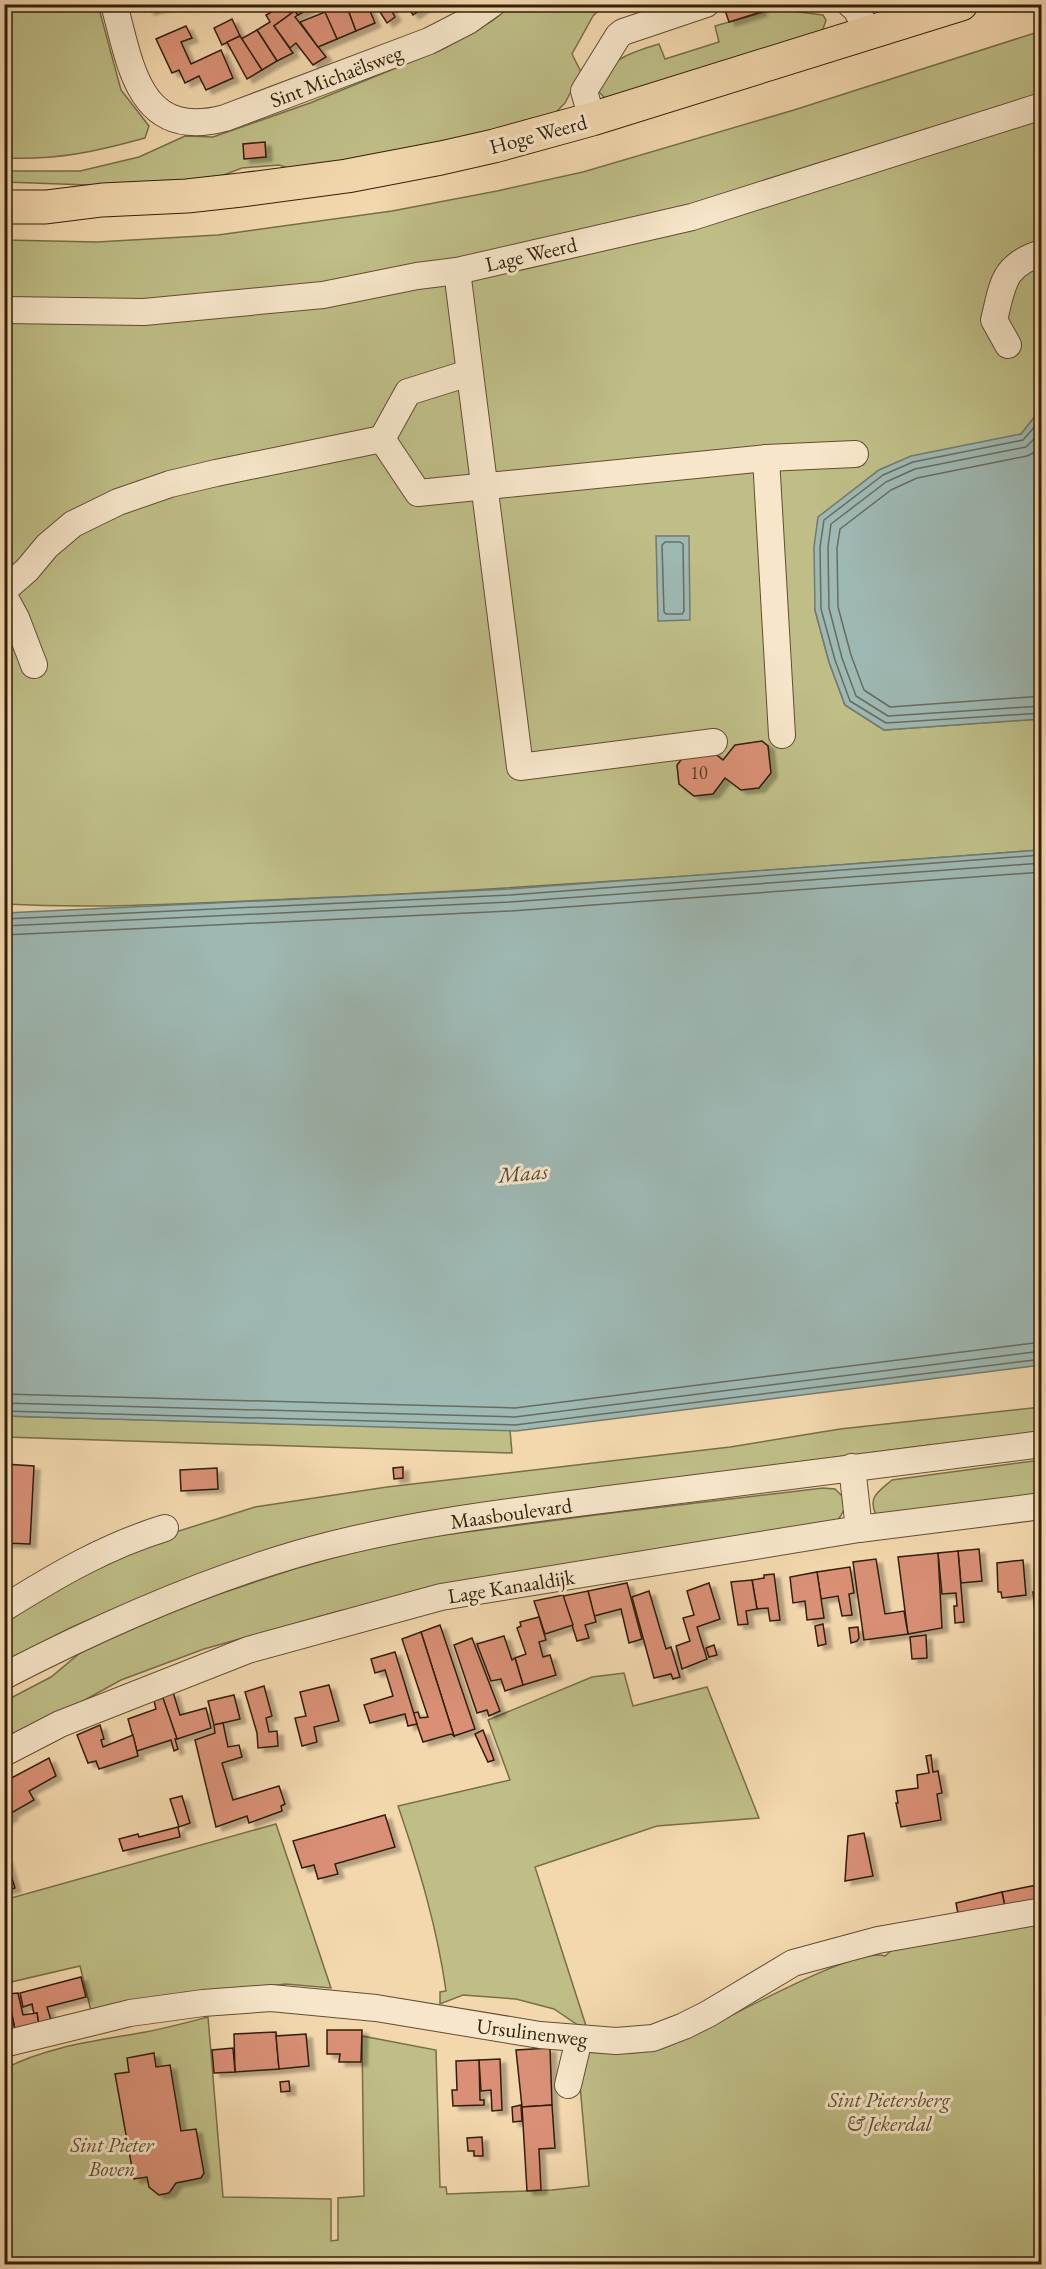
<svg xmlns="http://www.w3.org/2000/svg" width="1046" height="2269" font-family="'EB Garamond',serif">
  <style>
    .green { fill: #bfbe87; stroke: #786e48; stroke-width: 1.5 }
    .water { fill: #9eb8b3; stroke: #727b6f; stroke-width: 1.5 }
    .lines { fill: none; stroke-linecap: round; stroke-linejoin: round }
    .shore { stroke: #686c5e; stroke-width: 1.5 }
    .building { fill: #d99076; stroke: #311f09; stroke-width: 1.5; filter: url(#shadow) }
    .minor-casing { stroke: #624d32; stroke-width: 28 }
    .major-casing { stroke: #311f09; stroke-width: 35 }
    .minor { stroke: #f7e6ca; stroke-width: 26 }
    .major { stroke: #f3d8ae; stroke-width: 33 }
    .labels { text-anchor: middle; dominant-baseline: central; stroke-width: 6; stroke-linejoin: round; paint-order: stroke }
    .number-label { font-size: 18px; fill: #5b3b24 }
    .street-label { font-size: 21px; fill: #311f09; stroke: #f7e6ca }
    .park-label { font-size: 21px; font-style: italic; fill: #5c4f2f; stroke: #f7e6ca }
    .water-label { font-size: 22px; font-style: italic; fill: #524d3c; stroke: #f7e6ca }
  </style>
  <defs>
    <filter id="shadow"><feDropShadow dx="6" dy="4" stdDeviation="1.5" flood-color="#0004"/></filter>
  </defs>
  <rect width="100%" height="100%" fill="#f3d8ae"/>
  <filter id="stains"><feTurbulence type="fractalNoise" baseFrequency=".00333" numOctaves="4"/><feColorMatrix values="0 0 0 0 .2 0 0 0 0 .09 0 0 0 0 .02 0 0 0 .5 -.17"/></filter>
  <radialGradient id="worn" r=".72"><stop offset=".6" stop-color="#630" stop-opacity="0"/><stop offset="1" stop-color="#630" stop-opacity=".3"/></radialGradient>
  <g class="green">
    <path d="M4 5H98L121 90 149 126 145 138C94 152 58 160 5 158Z"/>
    <path d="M512 5H604L593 16 572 54 581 72 565 103 550 118 508 129 298 171 279 165 242 168 208 181 116 186 5 182 4 171H80L139 157 185 136 213 137 310 103 445 48 492 21Z"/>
    <path d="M775 9 823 15 826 20 821 35 609 102 596 89C614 56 625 55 659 44L665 59 719 42 715 26Z"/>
    <path d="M1041 31V409L1021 434 879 470 849 494 815 610 829 662 845 705 884 730 1041 719V850C807 867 573 886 338 897 228 901 115 910 5 904V240L97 242 218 235 392 211 497 191 583 172 794 110Z"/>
    <path d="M1041 1407V1433L930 1445 491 1502 128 1603 72 1627 5 1661V1617L144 1542 255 1507 387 1487 730 1447 840 1429Z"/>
    <path d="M5 1416 510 1430 512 1453 5 1437Z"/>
    <path d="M1041 1460V1497L877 1517C867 1497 877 1493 892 1480Z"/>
    <path d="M823 1488 835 1489 843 1497 846 1506 840 1517 833 1525 424 1594 339 1611 204 1649 121 1680 5 1744V1701L51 1677 92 1643 192 1603 294 1569 350 1553 405 1540 611 1513Z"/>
    <path d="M624 1673 633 1706 707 1687 759 1818 657 1826 535 1867 588 2032 554 2009 516 1999 463 1995 440 2004V1992L446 1991C437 1927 419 1867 398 1806L510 1780 488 1720 592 1677Z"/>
    <path d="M276 1824 331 1988 286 1984 230 1990 93 2019 80 1966 11 1982 5 1940 4 1900Z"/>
    <path d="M1041 1914V2264H5L4 2069C46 2047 94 2041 140 2033 163 2029 185 2023 208 2017L223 2197 331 2199V2241L338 2240V2198L364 2196 362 2036 436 2050 440 2187H446L447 2194 552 2190 589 2186 577 2052C603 2052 633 2056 659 2049 703 2035 851 1945 885 1956L892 1950Z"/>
  </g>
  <g class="water">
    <path d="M1041 409V719L884 730 845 705 829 662 815 610 814 547 818 517 879 470 911 456 1021 434Z"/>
    <path d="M656 536H689L690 620 658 621Z"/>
    <path d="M1041 850V1365L516 1431 5 1416V913L509 889Z"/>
  </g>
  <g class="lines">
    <g class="shore">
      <path d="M1042 418 1023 440 913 462 883 475 824 520 820 547 821 609 835 660 850 701 886 723 1042 713"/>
      <path d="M1042 431 1026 447 915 469 886 482 831 524 828 547 829 608 842 658 856 696 888 716 1042 706"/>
      <path d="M1042 445 1035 452 1027 456 917 478 891 490 840 529 837 548 838 607 851 655 864 690 890 707 1042 696"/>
      <path d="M665 542H680L683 544 684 611 682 614H666L664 612 662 545Z"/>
      <path d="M4 919 510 895 1042 855"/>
      <path d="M4 926 510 902 1042 863"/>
      <path d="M4 935 511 911 1042 872"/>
      <path d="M4 1394 515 1408 1042 1342"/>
      <path d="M4 1403 515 1417 1042 1351"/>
      <path d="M4 1411 515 1425 1042 1359"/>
    </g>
  </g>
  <g class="building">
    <path d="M147 4H173L148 11Z"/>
    <path d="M271 4H283L291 14 274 26 293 53 277 61 257 30 270 22 266 15 275 10Z"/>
    <path d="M287 4H290L298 15 295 17 326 57 313 65 296 43 290 48 274 26 293 12Z"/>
    <path d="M306 4 309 9 298 15 290 5Z"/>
    <path d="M335 4H346L356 31 337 39 324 11 335 6Z"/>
    <path d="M346 4H367L375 23 356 31Z"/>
    <path d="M375 4H388L395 17 387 23Z"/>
    <path d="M406 4H425L426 6 413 15Z"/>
    <path d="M723 4H759L761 12 729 22Z"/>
    <path d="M325 12 337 39 318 47 300 22Z"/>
    <path d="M232 19 240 36 222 45 214 28Z"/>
    <path d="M186 26 192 38 181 42 191 64 221 50 233 78 206 90 199 76 185 83 179 70 172 73 156 39Z"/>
    <path d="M257 30 277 61 262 70 241 39Z"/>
    <path d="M240 36 262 70 247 79 227 42Z"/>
    <path d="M265 142 266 157 244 159 243 144Z"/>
    <path d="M762 741 768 746 771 773 759 788 741 790 725 778 713 794 694 796 679 784 677 765 689 750 708 748 723 760 735 745Z"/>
    <path d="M4 1464 34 1466 30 1544 4 1543Z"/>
    <path d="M403 1467V1478L394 1479 393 1468Z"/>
    <path d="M217 1468 218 1489 181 1491 180 1470Z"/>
    <path d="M979 1549 982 1581 961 1583 958 1551Z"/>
    <path d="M958 1551 964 1622 955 1623 954 1606H957L956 1593 942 1594 938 1553Z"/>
    <path d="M938 1553 942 1628 908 1634 898 1557Z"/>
    <path d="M876 1559 885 1614 904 1611 908 1634 864 1640 853 1562Z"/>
    <path d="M1023 1560 1026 1595 1002 1598 1001 1592H998L997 1563Z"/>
    <path d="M850 1567 854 1593 849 1594 852 1615 842 1616 838 1596 821 1599 817 1572Z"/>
    <path d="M817 1572 824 1618 807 1620 805 1601 793 1603 790 1577Z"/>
    <path d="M774 1574 780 1620 770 1621 768 1608 757 1609 752 1580 764 1578V1575Z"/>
    <path d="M752 1580 757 1609 746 1611 748 1624 738 1625 731 1582Z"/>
    <path d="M627 1583 642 1639 629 1643 621 1609 594 1616 588 1591Z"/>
    <path d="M709 1583 720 1619 697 1627 707 1659 682 1669 676 1646 690 1641 683 1618 694 1615 687 1591Z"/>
    <path d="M588 1591 596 1622 585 1625 589 1638 577 1641 563 1596Z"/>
    <path d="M649 1591 666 1649 671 1647 680 1677 673 1679 671 1674 654 1678 632 1597Z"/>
    <path d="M1042 1591V1611L1035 1612 1033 1592Z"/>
    <path d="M563 1595 573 1625 545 1634 534 1601Z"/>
    <path d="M539 1617 546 1640 539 1642 543 1657 550 1655 556 1675 523 1685 515 1658 526 1654 517 1628 521 1626 520 1622Z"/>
    <path d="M823 1624 826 1644 818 1646 815 1626Z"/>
    <path d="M440 1625 475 1729 454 1736 421 1632Z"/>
    <path d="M858 1627 859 1638 857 1641 851 1643 849 1628Z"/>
    <path d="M421 1632 454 1736 451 1734 423 1742 413 1713 418 1712 420 1718 428 1717 402 1639Z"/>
    <path d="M926 1635 927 1658 912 1659 910 1637Z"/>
    <path d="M504 1636 512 1660 515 1658 523 1685 505 1691 501 1679 491 1681 477 1644Z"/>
    <path d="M472 1638 500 1711 489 1716 487 1710 477 1713 454 1645Z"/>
    <path d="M714 1645 717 1655 709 1657 706 1648Z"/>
    <path d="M395 1652 417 1724 408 1726 405 1714 370 1723 364 1705 393 1696 385 1670 375 1673 371 1659Z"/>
    <path d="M329 1685 339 1721 314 1727 317 1742 302 1746 295 1718 306 1716 300 1692Z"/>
    <path d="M264 1686 272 1716 266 1718 269 1732 277 1731 278 1746 258 1748 257 1733 245 1692Z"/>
    <path d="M173 1692 180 1715 206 1708 211 1728 177 1739 162 1696Z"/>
    <path d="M234 1695 240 1719 214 1725 208 1701Z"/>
    <path d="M163 1698 177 1739H175L178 1749 174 1751 171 1740 137 1751 128 1719 156 1709 154 1701Z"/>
    <path d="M223 1723 228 1747 239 1745 242 1757 222 1763 233 1800 279 1786 285 1804 281 1806 282 1811 249 1823 247 1816 216 1827 195 1740 215 1733 214 1725Z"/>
    <path d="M100 1725 104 1739 101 1740 103 1747 133 1735 138 1756 99 1769 96 1761 88 1763 77 1735Z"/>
    <path d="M483 1730 494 1760 488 1762 475 1734Z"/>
    <path d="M931 1755 933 1772 938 1771 942 1793 937 1794 941 1820 901 1827 896 1803H898L896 1791 918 1788 917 1775 929 1773 926 1756Z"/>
    <path d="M49 1758 56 1776 29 1791 34 1800 11 1813 12 1816 9 1818 4 1803V1782Z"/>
    <path d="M182 1796 190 1823 179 1827 170 1799Z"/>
    <path d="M4 1803 9 1818 4 1821Z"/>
    <path d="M385 1815 395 1847 335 1864 338 1874 318 1879 314 1865 302 1868 293 1841Z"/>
    <path d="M178 1827 180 1837 123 1851 119 1839 138 1834 139 1837Z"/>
    <path d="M864 1833 873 1876 845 1881 848 1836Z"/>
    <path d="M6 1859 15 1888 4 1891V1860Z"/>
    <path d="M1042 1884V1903L1006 1912 1002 1892Z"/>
    <path d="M1002 1892 1006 1912 960 1924 956 1903Z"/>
    <path d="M81 1977 86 1997 47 2007 52 2023 39 2027 37 2013 34 2014 32 2004 23 2007 20 1993Z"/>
    <path d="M18 1993 23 2015 37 2013 39 2027 15 2030 8 1994Z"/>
    <path d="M10 2007 15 2030 4 2032V2008Z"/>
    <path d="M327 2030H362L361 2062H339L340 2054H327Z"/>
    <path d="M276 2032 279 2069 235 2072 234 2034Z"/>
    <path d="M306 2034 309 2066 279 2069 276 2036Z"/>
    <path d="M233 2048 235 2072 214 2073 212 2050Z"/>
    <path d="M550 2048 552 2105 522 2107 516 2050Z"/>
    <path d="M154 2053 156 2067 170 2065 181 2131 196 2129 204 2173 201 2178 176 2183 169 2193 159 2195 149 2187 147 2177 134 2179 115 2074 129 2072 127 2058Z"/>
    <path d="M500 2059 502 2110 492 2111 491 2090 481 2091 479 2060Z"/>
    <path d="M479 2060 480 2100H484V2105L453 2106 452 2090H457L456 2061Z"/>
    <path d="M289 2081 290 2091 281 2092 280 2082Z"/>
    <path d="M521 2105 522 2121 513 2122 512 2107Z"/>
    <path d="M552 2105 555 2148 539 2149 541 2190 527 2191 522 2107Z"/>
    <path d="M482 2137 483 2156H474V2151H468L467 2138Z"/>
  </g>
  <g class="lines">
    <g class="minor-casing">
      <g id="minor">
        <path d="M114 4C131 67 139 141 225 118L429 41 468 21 492 4"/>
        <path d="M850 4 856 9 869 34"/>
        <path d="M592 119 584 91 618 36 623 32 706 4"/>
        <path d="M457 271 520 767 714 742"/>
        <path d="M4 310 144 312 323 295 417 276 457 271 692 217 1042 106"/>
        <path d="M1008 345 994 320C1003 285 1002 265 1042 253"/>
        <path d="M382 439 408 392 469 373"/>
        <path d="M766 458 782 735"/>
        <path d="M4 590 27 570 47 546 73 524 118 502 170 484 216 473 382 439 418 493 766 458 855 454"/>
        <path d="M4 596 16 618 34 665"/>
        <path d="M852 1467 859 1529"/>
        <path d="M4 1608C57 1575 106 1546 165 1528"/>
        <path d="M4 1676C99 1627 195 1584 297 1554 404 1523 515 1511 625 1497 764 1479 903 1461 1042 1444"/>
        <path d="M4 1753 60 1724 248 1650 441 1597 859 1529 1042 1506"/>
        <path d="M4 2044 130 2013 203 2003 271 1998 376 2008 540 2035 616 2041 653 2038 684 2026 708 2014 793 1963 878 1940 1042 1911"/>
        <path d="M568 2085 579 2039"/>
      </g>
    </g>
    <g class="major-casing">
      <path id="major" d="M4 207H46L102 200 187 196 241 190 347 176 441 158 494 146 592 119 961 4"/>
    </g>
    <use href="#minor" class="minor"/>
    <use href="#major" class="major"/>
  </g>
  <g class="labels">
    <g class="number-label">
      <text x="699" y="772">10</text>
    </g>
    <g class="street-label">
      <text transform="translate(336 76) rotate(-21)">Sint Michaëlsweg</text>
      <text transform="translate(538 134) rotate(-15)">Hoge Weerd</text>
      <text transform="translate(531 254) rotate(-13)">Lage Weerd</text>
      <text transform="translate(511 1513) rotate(-8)">Maasboulevard</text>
      <text transform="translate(511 1586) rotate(-9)">Lage Kanaaldijk</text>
      <text transform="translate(532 2032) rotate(7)">Ursulinenweg</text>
    </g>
    <g class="park-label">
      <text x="889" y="2099">Sint Pietersberg<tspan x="889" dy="24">&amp; Jekerdal</tspan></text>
      <text x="112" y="2144">Sint Pieter<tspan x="112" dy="24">Boven</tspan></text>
    </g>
    <g class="water-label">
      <text transform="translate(523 1173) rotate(-5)">Maas</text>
    </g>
  </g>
  <rect width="1046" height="2269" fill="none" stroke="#f3d8ae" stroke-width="24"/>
  <rect x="6" y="6" width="1034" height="2257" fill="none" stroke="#311f09" stroke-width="3"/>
  <rect x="12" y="12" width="1022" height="2245" fill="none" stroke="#311f09" stroke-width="1.5"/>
  <rect width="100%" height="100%" filter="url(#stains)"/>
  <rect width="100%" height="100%" fill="url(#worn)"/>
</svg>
